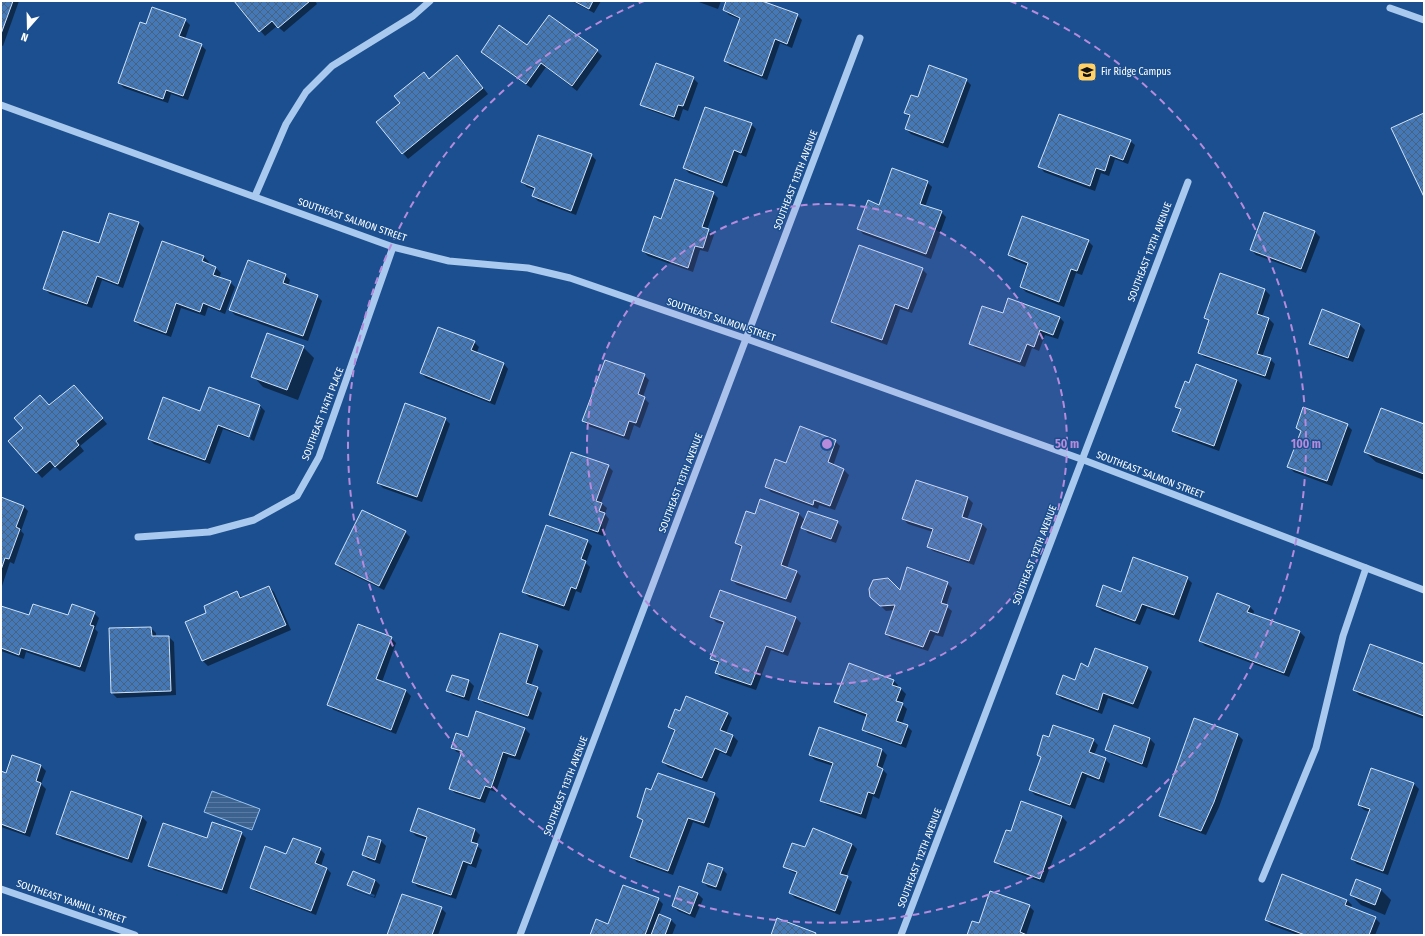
<svg xmlns="http://www.w3.org/2000/svg" width="1425" height="936" font-family="'Fira Sans Condensed',sans-serif">
  <style>
    .water { fill: url(#water-rules); stroke: #9cc4f0 }
    .shadow { fill: #0007; fill-rule: evenodd }
    .building { fill: url(#building-cross-hatch); stroke: #cfe3fa }
    .lines { fill: none; stroke-linecap: round; stroke-linejoin: round }
    .minor { stroke: #a9c9ee; stroke-width: 7 }
    .ring { fill: none; stroke: #b68bdc; stroke-width: 2; stroke-dasharray: 7 5 }
    .labels { text-anchor: middle; dominant-baseline: central; stroke-width: 3; stroke-linejoin: round; paint-order: stroke }
    .poi-label { font-size: 10px; fill: #fff; stroke: #1b4f8f; text-anchor: start }
    .street-label { font-size: 10px; fill: #fff; stroke: #1b4f8f }
    .centre { fill: #b68bdc; stroke: #1b4f8f; stroke-width: 2 }
    .ring-label { font-size: 12px; text-anchor: middle; font-weight: bold; fill: #b68bdc; stroke: #1b4f8f; stroke-width: 3; stroke-linejoin: round; paint-order: stroke }
  </style>
  <defs>
    <pattern id="water-rules" width="6" height="5" patternUnits="userSpaceOnUse"><rect width="6" height="5" fill="#3c6290"/><path d="M0 2.5h6" fill="none" stroke="#597aa1"/></pattern>
    <pattern id="building-cross-hatch" width="8" height="8" patternUnits="userSpaceOnUse"><rect width="8" height="8" fill="#4478b7"/><path d="M0 0l8 8M0 8l8-8" fill="none" stroke="#486282"/></pattern>
  </defs>
  <rect width="100%" height="100%" fill="#1b4f8f"/>
  <path class="water" d="M212 791 260 809 252 830 204 812Z"/>
  <g class="shadow">
    <path d="M1 1H19L3 46 1 45Z"/>
    <path d="M235 1H315L317 4 284 32 277 26 265 36Z"/>
    <path d="M572 1H601L594 13Z"/>
    <path d="M696 1H721L718 9Z"/>
    <path d="M727 1H759L797 15 802 20 792 48 780 43 767 80 730 66 725 61 741 20 729 15 724 10Z"/>
    <path d="M549 16 597 51 602 56 577 91 546 67 531 88 487 56 482 51 527 46Z"/>
    <path d="M185 20 190 25 185 39 201 45 206 50 188 100 171 94 168 103 124 88 119 83 147 26Z"/>
    <path d="M462 62 488 94 408 159 377 122 430 80Z"/>
    <path d="M693 78 698 83 688 111 683 109 679 121 647 109 642 104Z"/>
    <path d="M966 80 971 85 948 148 911 134 906 129 910 118 905 112 918 98Z"/>
    <path d="M751 124 756 129 746 157 739 154 727 187 689 173 684 168Z"/>
    <path d="M1130 141 1135 145 1128 164 1115 159 1109 176 1101 173 1095 191 1044 172 1040 167Z"/>
    <path d="M591 155 596 160 576 215 538 201 533 196 535 190 527 187 522 182Z"/>
    <path d="M927 182 932 187 925 207 941 212 946 217 931 259 863 234 859 229 879 206Z"/>
    <path d="M713 193 718 198 707 230 714 235 708 252 700 250 693 272 648 256 643 251 662 220Z"/>
    <path d="M110 214 139 223 144 228 123 288 102 280 92 308 50 294 45 289 99 245Z"/>
    <path d="M1315 232 1320 237 1306 273 1256 255 1251 250Z"/>
    <path d="M1088 241 1093 246 1082 275 1076 273 1064 307 1026 292 1021 287 1028 266 1014 260 1009 255Z"/>
    <path d="M204 257 209 262 208 264 216 268 221 273 219 278 230 282 235 287 225 314 208 307 205 316 181 308 171 337 140 326 135 321Z"/>
    <path d="M922 269 927 274 912 313 900 309 887 345 837 326 832 321Z"/>
    <path d="M1221 274 1265 290 1270 295 1262 317 1269 319 1274 324 1262 357 1270 359 1275 364 1270 380 1204 357 1199 352 1210 322 1205 318Z"/>
    <path d="M285 275 290 280 288 286 317 296 322 301 308 341 235 315 230 310Z"/>
    <path d="M1004 314 1059 317 1064 322 1058 339 1045 335 1039 351 1032 348 1025 367 975 348 970 343Z"/>
    <path d="M1360 325 1365 330 1353 362 1315 348 1310 344Z"/>
    <path d="M474 342 479 347 476 354 504 364 508 369 495 405 426 378 421 373Z"/>
    <path d="M303 347 314 358 298 400 263 387 253 376Z"/>
    <path d="M644 375 649 380 643 397 649 403 640 428 634 425 629 440 588 426 583 421Z"/>
    <path d="M1237 380 1242 385 1219 451 1179 436 1174 431 1181 411 1177 407Z"/>
    <path d="M210 388 260 406 265 411 254 441 250 439 261 408H259L248 438 223 429 210 464 154 444 149 439 201 412Z"/>
    <path d="M79 391 107 424 80 446 84 451 60 471 55 466 42 478 10 441 49 406Z"/>
    <path d="M445 419 450 424 422 502 383 488 378 483Z"/>
    <path d="M1347 425 1352 430 1332 486 1294 472 1289 467 1301 432 1297 428Z"/>
    <path d="M1424 425V480L1376 462 1365 452Z"/>
    <path d="M835 441 840 446 833 466 844 470 849 475 835 510 819 505 818 509 771 492 766 487 786 465Z"/>
    <path d="M608 466 613 471 601 503 607 508 605 514 609 519 603 536 556 519 551 514Z"/>
    <path d="M917 481 968 498 973 503 967 520 982 524 987 529 974 565 933 551 928 546 933 532 908 524 903 519Z"/>
    <path d="M1 498 23 506 28 511 21 531 24 534 14 564 10 562 1 589Z"/>
    <path d="M761 501 799 514 805 520 837 522 842 527 836 543 808 533 801 526 787 568 796 571 801 576 791 603 737 585 732 580 742 549 736 543 756 515Z"/>
    <path d="M405 532 410 537 384 590 341 569 336 564Z"/>
    <path d="M587 541 592 546 586 563 590 567 581 593 576 591 569 611 529 597 524 592Z"/>
    <path d="M1187 578 1192 583 1179 620 1147 608 1140 625 1102 611 1097 606 1121 593Z"/>
    <path d="M947 583 952 588 946 606 952 611 943 637 935 635 928 651 891 639 886 634 895 610 886 611 871 596Z"/>
    <path d="M269 587 274 592 291 630 208 666 203 661 207 613 237 592 242 597Z"/>
    <path d="M721 591 796 618 801 623 788 656 771 650 756 690 721 678 716 673 719 665 711 659 724 625 716 622 712 617Z"/>
    <path d="M1249 606 1254 611 1253 615 1300 632 1305 637 1289 677 1205 646 1200 641Z"/>
    <path d="M1 607 30 617H69L94 613 99 618 95 629 98 632 85 672 26 652 24 659 1 651Z"/>
    <path d="M151 628 156 633V637H169L174 642 176 695 117 698 112 693Z"/>
    <path d="M501 634 538 646 543 651 531 686 537 688 542 693 533 720 484 703 479 698Z"/>
    <path d="M391 638 396 643 382 682 406 691 411 696 396 734 334 710 329 705Z"/>
    <path d="M1424 665V719L1359 695 1354 690Z"/>
    <path d="M1147 667 1152 672 1138 709 1108 698 1102 714 1062 699 1057 694 1075 681 1089 668Z"/>
    <path d="M453 676 469 681 474 686 469 701 452 695 447 690Z"/>
    <path d="M893 680 898 685 897 688 901 689 906 694 902 704 907 709 902 724 907 726 912 731 906 748 868 734 863 729 867 717 841 707 836 702Z"/>
    <path d="M681 712 727 713 732 718 726 733 733 736 738 741 731 757 720 752 707 782 668 767 663 762 675 732 669 727Z"/>
    <path d="M1194 720 1238 735 1243 740 1219 807 1206 835 1165 820 1160 815Z"/>
    <path d="M1115 726 1150 739 1155 744 1147 768 1111 754 1106 749Z"/>
    <path d="M819 728 882 750 887 755 882 769 887 774 879 799 873 796 866 819 827 805 822 801 833 766 815 760 810 755Z"/>
    <path d="M525 729 530 734 520 760 508 757 496 792 490 790 485 803 455 793 450 788 462 754 457 752 452 748 468 738Z"/>
    <path d="M1050 738 1093 740 1098 745 1094 755 1105 759 1110 764 1104 783 1087 777 1075 809 1035 795 1030 790 1041 759 1038 755Z"/>
    <path d="M12 756 41 766 46 771 41 784 46 789 30 837 1 827V772L7 774Z"/>
    <path d="M1372 769 1414 784 1419 789 1388 875 1357 864 1352 859 1370 812 1364 810 1359 805Z"/>
    <path d="M71 792 142 817 147 822 132 863 62 839 57 834Z"/>
    <path d="M652 792 714 794 719 799 709 828 693 822 673 875 637 862 632 857 643 822 638 816Z"/>
    <path d="M1022 803 1062 817 1067 822 1044 883 1001 867 996 862 1011 833Z"/>
    <path d="M475 830 480 835 476 845 482 850 476 868 468 865 456 899 418 887 413 882 427 840 416 836 411 831Z"/>
    <path d="M241 833 246 838 227 894 154 870 149 865 208 839Z"/>
    <path d="M381 841 386 846 380 864 368 860 363 855Z"/>
    <path d="M852 844 857 849 846 877 852 882 840 915 795 898 790 893 797 874 790 871 785 866 806 849Z"/>
    <path d="M320 849 325 854 321 866 326 868 331 873 316 915 256 892 251 887 287 855Z"/>
    <path d="M722 869 727 874 721 891 708 887 703 882Z"/>
    <path d="M353 872 375 880 380 885 375 898 354 890 349 885ZM353 886 375 895 374 897 353 889Z"/>
    <path d="M1380 889 1391 900 1385 915 1361 905 1351 895Z"/>
    <path d="M698 894 703 899 695 918 678 911 673 906Z"/>
    <path d="M658 899 663 904 659 915 671 920 676 925 672 935H591Z"/>
    <path d="M1347 900 1352 905 1350 908 1375 918 1380 923 1375 935H1298L1271 925 1266 920Z"/>
    <path d="M1029 906 1034 911 1026 935H968L979 925Z"/>
    <path d="M441 908 446 913 438 935H388Z"/>
  </g>
  <g class="building">
    <path d="M1 1H13L1 34Z"/>
    <path d="M234 1H310L278 28 272 21 259 32Z"/>
    <path d="M574 1H593L589 9Z"/>
    <path d="M726 1H762L798 14 787 44 775 39 762 76 724 61 740 18 723 10Z"/>
    <path d="M152 7 186 19 179 36 202 44 183 96 166 90 163 99 118 83 140 22 146 24Z"/>
    <path d="M549 15 598 50 572 86 541 63 526 84 481 52 499 25 527 45Z"/>
    <path d="M457 55 483 88 402 154 376 122 400 103 394 96 424 72 429 79Z"/>
    <path d="M656 63 694 77 683 106 678 105 674 117 640 105Z"/>
    <path d="M929 65 967 79 943 143 905 129 910 115 904 113 911 95 918 97Z"/>
    <path d="M705 107 752 123 741 153 734 150 722 183 683 168Z"/>
    <path d="M1424 113V197L1391 128Z"/>
    <path d="M1059 114 1131 140 1123 160 1110 155 1105 171 1096 168 1090 186 1038 167Z"/>
    <path d="M538 135 592 154 571 211 532 196 535 188 521 182Z"/>
    <path d="M892 168 928 181 920 204 942 211 926 254 857 229 868 200 879 205Z"/>
    <path d="M675 179 714 192 702 227 709 229 703 248 695 246 688 268 642 251 654 216 661 219Z"/>
    <path d="M1264 212 1315 231 1301 269 1250 250Z"/>
    <path d="M109 213 139 222 118 284 97 276 87 304 43 289 63 231 99 243Z"/>
    <path d="M1022 216 1089 240 1077 271 1071 269 1059 302 1020 287 1028 263 1008 255Z"/>
    <path d="M162 241 204 256 202 261 216 267 213 275 231 281 220 310 203 303 200 312 176 303 166 333 134 321Z"/>
    <path d="M859 245 923 268 908 309 895 304 882 340 831 322Z"/>
    <path d="M248 260 286 274 283 283 318 295 303 336 229 310Z"/>
    <path d="M1220 273 1265 289 1257 314 1269 318 1257 354 1271 358 1265 376 1198 353 1209 320 1204 318Z"/>
    <path d="M1008 298 1060 317 1053 335 1040 330 1034 347 1027 344 1020 362 969 344 982 306 1003 313Z"/>
    <path d="M1322 309 1360 324 1348 358 1309 344Z"/>
    <path d="M438 327 475 341 471 350 504 363 490 401 420 373Z"/>
    <path d="M267 333 304 346 287 390 251 377Z"/>
    <path d="M605 360 645 374 638 394 645 397 636 423 629 421 624 436 582 421Z"/>
    <path d="M1196 364 1237 380 1214 446 1172 431 1181 409 1175 407 1185 381 1189 383Z"/>
    <path d="M74 385 103 418 76 441 79 445 55 467 50 461 36 473 8 441 23 428 14 418 40 395 49 405Z"/>
    <path d="M209 387 260 405 249 437 218 425 205 460 148 439 163 397 200 411Z"/>
    <path d="M405 403 446 418 417 497 377 483Z"/>
    <path d="M1303 407 1348 424 1327 481 1287 467 1301 431 1296 428Z"/>
    <path d="M1381 408 1424 424V474L1364 452Z"/>
    <path d="M800 426 836 440 828 462 844 469 830 506 814 500 813 505 765 487 775 459 786 463Z"/>
    <path d="M571 452 609 465 596 501 602 503 599 511 605 513 598 532 549 515Z"/>
    <path d="M916 480 968 497 962 517 982 524 969 561 927 547 933 529 902 519Z"/>
    <path d="M1 497 24 506 16 527 20 529 9 559 5 558 1 570Z"/>
    <path d="M760 499 799 513 781 565 797 571 786 599 731 580 742 546 735 543 746 511 755 514Z"/>
    <path d="M362 510 406 531 379 586 335 564Z"/>
    <path d="M808 511 838 521 831 539 801 528Z"/>
    <path d="M546 525 588 540 581 559 586 561 576 589 571 587 564 606 522 592Z"/>
    <path d="M1133 557 1188 577 1174 615 1142 604 1135 621 1096 606 1103 585 1121 592Z"/>
    <path d="M907 567 948 582 941 603 948 605 938 633 930 630 923 647 885 634 895 605 880 606 870 597 869 589 873 580 888 578 900 590Z"/>
    <path d="M269 586 286 625 202 661 185 622 206 613 204 606 237 591 240 598Z"/>
    <path d="M720 590 796 617 783 652 766 646 751 685 715 673 719 662 710 659 724 622 710 617Z"/>
    <path d="M1217 593 1250 606 1247 612 1300 631 1284 673 1199 641Z"/>
    <path d="M33 604 68 615 72 604 95 612 90 625 94 626 80 667 21 648 19 655 1 648V606L29 615Z"/>
    <path d="M358 624 392 637 376 679 406 690 391 730 327 705Z"/>
    <path d="M151 627 152 636H169L171 691 111 693 109 628Z"/>
    <path d="M500 633 538 645 526 683 538 687 528 716 478 699Z"/>
    <path d="M1370 644 1424 664V716L1353 690Z"/>
    <path d="M1095 648 1148 667 1133 704 1103 693 1098 710 1056 694 1063 675 1075 680 1081 663 1088 667Z"/>
    <path d="M849 663 894 680 892 685 901 688 896 701 903 703 896 721 908 725 901 744 862 730 867 714 834 702Z"/>
    <path d="M452 675 469 680 464 697 446 691Z"/>
    <path d="M686 696 728 713 720 730 733 735 726 753 715 748 702 778 662 762 675 730 668 727 675 709 680 711Z"/>
    <path d="M476 711 525 728 515 756 503 752 491 788 485 786 480 799 449 789 462 751 451 748 456 733 468 737Z"/>
    <path d="M1194 718 1238 734 1214 802 1201 831 1159 816Z"/>
    <path d="M1053 725 1094 739 1089 752 1106 758 1099 779 1082 772 1070 805 1029 790 1041 757 1037 755 1043 735 1049 737Z"/>
    <path d="M1114 725 1150 738 1142 764 1105 750Z"/>
    <path d="M819 727 882 749 877 766 883 769 874 794 868 792 861 814 820 801 833 763 809 755Z"/>
    <path d="M12 755 41 765 36 781 41 783 25 833 1 824V771L6 773Z"/>
    <path d="M1371 768 1414 783 1383 871 1351 859 1370 809 1358 805Z"/>
    <path d="M658 773 715 793 704 823 688 818 668 871 630 857 643 820 637 817 646 788 651 790Z"/>
    <path d="M71 791 142 816 128 859 56 834Z"/>
    <path d="M1021 801 1062 816 1040 879 994 862 1006 830 1011 831Z"/>
    <path d="M418 808 475 829 471 842 478 844 471 864 463 861 451 895 412 882 427 837 410 831Z"/>
    <path d="M212 822 242 832 222 890 148 866 163 823 207 838Z"/>
    <path d="M813 828 852 844 840 874 848 876 835 911 789 893 797 872 783 867 792 843 805 847Z"/>
    <path d="M368 836 381 840 375 860 362 855Z"/>
    <path d="M293 838 321 848 315 863 327 868 311 911 250 888 265 846 286 854Z"/>
    <path d="M708 863 723 868 716 887 702 882Z"/>
    <path d="M353 871 375 880 370 894 347 885Z"/>
    <path d="M1282 874 1347 900 1345 905 1376 917 1369 935H1305L1265 920Z"/>
    <path d="M1356 879 1381 889 1375 905 1350 895Z"/>
    <path d="M623 885 659 898 645 935H590L596 919 608 924Z"/>
    <path d="M679 886 698 893 690 914 672 906Z"/>
    <path d="M990 891 1030 905 1020 932 1027 935H967L972 921 979 923Z"/>
    <path d="M402 894 442 907 432 935H387Z"/>
    <path d="M659 914 671 919 665 935H651Z"/>
    <path d="M777 918 816 933 815 935H771Z"/>
  </g>
  <g class="lines">
    <g class="minor">
      <path d="M1390 8 1424 20"/>
      <path d="M1 105 393 247 449 261 528 268 570 278 747 339 1081 459 1424 590"/>
      <path d="M255 196 286 124 306 92 332 66 413 16 430 1"/>
      <path d="M138 537 209 532 254 520 297 496 319 457 393 247"/>
      <path d="M1262 879 1316 748 1343 636 1366 568"/>
      <path d="M1 889 135 935"/>
      <path d="M520 935 860 38"/>
      <path d="M901 935 1188 182"/>
    </g>
  </g>
  <circle cx="827" cy="444" r="240" fill="#b68bdc" fill-opacity=".12"/>
  <g class="ring">
    <circle cx="827" cy="444" r="240"/>
    <path d="M1010 1A479 479 0 1 1 644 1"/>
  </g>
  <defs>
    <g id="school-square" transform="scale(1)"><rect x="-9" y="-9" width="18" height="18" rx="4" fill="#ffd166" stroke="#1b4f8f"/><path d="M0-5L7-2L0 1L-7-2ZM-4 1L0 2.5L4 1V4Q0 6-4 4Z" fill="#111"/></g>
  </defs>
  <g fill-rule="evenodd">
    <use href="#school-square" x="1087" y="72"/>
  </g>
  <g class="labels">
    <g class="poi-label">
      <text x="1101" y="72">Fir Ridge Campus</text>
    </g>
    <g class="street-label">
      <text transform="translate(796 180) rotate(-69)">SOUTHEAST 113TH AVENUE</text>
      <text transform="translate(352 220) rotate(19)">SOUTHEAST SALMON STREET</text>
      <text transform="translate(1150 252) rotate(-69)">SOUTHEAST 112TH AVENUE</text>
      <text transform="translate(721 320) rotate(19)">SOUTHEAST SALMON STREET</text>
      <text transform="translate(323 414) rotate(-69)">SOUTHEAST 114TH PLACE</text>
      <text transform="translate(1150 475) rotate(21)">SOUTHEAST SALMON STREET</text>
      <text transform="translate(681 483) rotate(-69)">SOUTHEAST 113TH AVENUE</text>
      <text transform="translate(1035 555) rotate(-69)">SOUTHEAST 112TH AVENUE</text>
      <text transform="translate(566 786) rotate(-69)">SOUTHEAST 113TH AVENUE</text>
      <text transform="translate(920 858) rotate(-69)">SOUTHEAST 112TH AVENUE</text>
      <text transform="translate(71 902) rotate(19)">SOUTHEAST YAMHILL STREET</text>
    </g>
  </g>
  <circle cx="827" cy="444" r="6" class="centre"/>
  <g class="ring-label">
    <text x="1067" y="448">50 m</text>
    <text x="1306" y="448">100 m</text>
  </g>
  <rect width="1425" height="936" fill="none" stroke="#ffffff" stroke-width="4"/>
  <g transform="translate(28 28) rotate(200)" stroke="#1b4f8f" stroke-width="3" paint-order="stroke">
  <path d="M0-3L7 15L0 10L-7 15Z" fill="#ffffff"/>
  <text y="-6" font-size="11" font-weight="bold" text-anchor="middle" fill="#ffffff">N</text>
  </g>
</svg>
